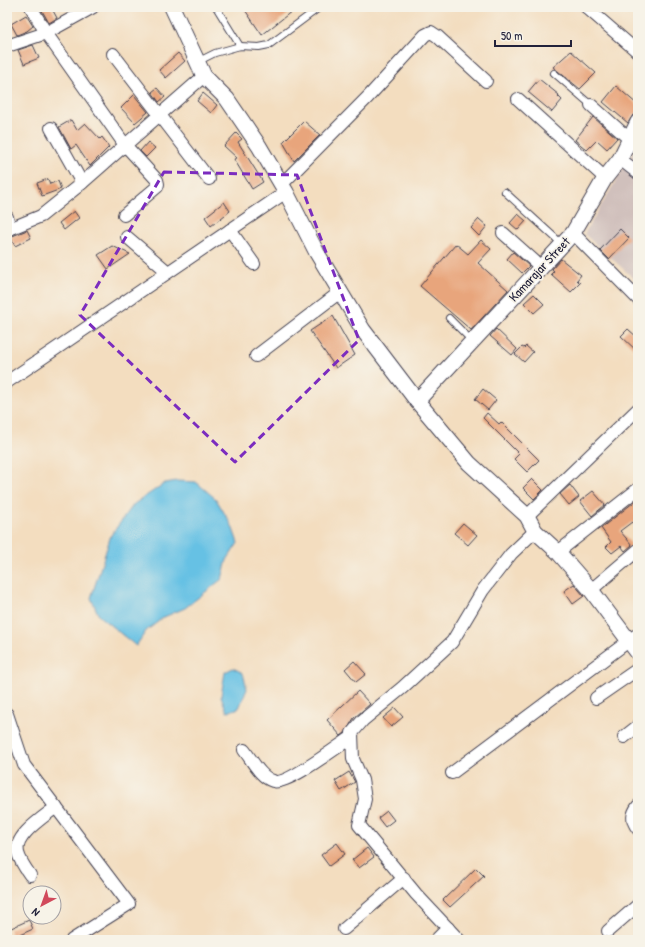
<svg xmlns="http://www.w3.org/2000/svg" width="645" height="947" font-family="'Patrick Hand',sans-serif">
  <style>
    .industrial { fill: #d0c0bc }
    .water { fill: #66c1e4; stroke: #447290 }
    .building { fill: #e8a57c }
    .lines { fill: none; stroke-linecap: round; stroke-linejoin: round }
    .service-casing { stroke: #413e4f; stroke-width: 8 }
    .minor-casing { stroke: #413e4f; stroke-width: 14 }
    .tertiary-casing { stroke: #413e4f; stroke-width: 17 }
    .service { stroke: #fff; stroke-width: 6 }
    .minor { stroke: #fff; stroke-width: 12 }
    .tertiary { stroke: #fff; stroke-width: 15 }
    .marked { fill: none; stroke: #7b2cbf; stroke-width: 3; stroke-dasharray: 8 5; stroke-linejoin: round }
    .labels { text-anchor: middle; dominant-baseline: central; stroke-width: 3.5; stroke-linejoin: round; paint-order: stroke }
    .street-label { font-size: 13px; fill: #22223b; stroke: #f7f3e8 }
  </style>
  <rect width="100%" height="100%" fill="#f7f3e8"/>
  <filter id="ink" filterUnits="userSpaceOnUse"><feTurbulence type="fractalNoise" baseFrequency=".025" numOctaves="2"/><feDisplacementMap in="SourceGraphic" scale="8" xChannelSelector="R" yChannelSelector="G"/><feConvolveMatrix kernelMatrix="1 2 1 2 8 2 1 2 1" color-interpolation-filters="sRGB"/></filter>
  <filter id="wash" filterUnits="userSpaceOnUse"><feTurbulence type="fractalNoise" baseFrequency=".012" numOctaves="4" result="noise"/><feDisplacementMap in="SourceGraphic" scale="16" xChannelSelector="R" yChannelSelector="G"/><feGaussianBlur stdDeviation="0.9" result="paint"/><feColorMatrix in="noise" values="0 0 0 0 0 0 0 0 0 0 0 0 0 0 0 0 0 1.4 0 .05"/><feComposite in="paint" operator="in"/></filter>
  <g filter="url(#wash)">
    <rect width="100%" height="100%" fill="#f3ddbf"/>
    <path class="industrial" d="M638 144V282L584 234Z"/>
    <g class="water">
      <path d="M177 481 196 482 216 499 232 526 238 543 227 560 222 579 185 608 164 617 146 631 136 646 99 616 91 598 111 535 134 504 165 483Z"/>
      <path d="M233 668 243 673 247 689 239 708 227 712 221 696 225 672Z"/>
    </g>
    <g id="blocks">
      <g class="building">
        <path d="M40 7H51L57 18 49 23Z"/>
        <path d="M243 7H297L262 35Z"/>
        <path d="M26 15 33 26 27 31 17 35 11 24Z"/>
        <path d="M33 45 39 58 24 64 18 50Z"/>
        <path d="M571 51 596 73 580 89 553 67Z"/>
        <path d="M178 53 185 61 166 78 159 70Z"/>
        <path d="M539 79 559 95 558 96 562 100 552 112 528 92Z"/>
        <path d="M616 86 638 105V113L633 115 628 123 603 102Z"/>
        <path d="M157 88 165 97 159 102 152 92Z"/>
        <path d="M203 93 217 105 211 113 197 101Z"/>
        <path d="M134 95 148 112 135 123 121 108Z"/>
        <path d="M593 117 617 138 607 149 597 140 587 150 575 140Z"/>
        <path d="M71 120 77 130 85 123 100 139 102 137 109 147 90 166 76 145 71 149 59 127Z"/>
        <path d="M304 121 320 135 294 161 283 142Z"/>
        <path d="M236 133 242 139 238 142 263 182 252 189 234 159 237 158 224 146Z"/>
        <path d="M148 142 155 148 146 157 140 151Z"/>
        <path d="M48 179 50 184 58 181 61 189 42 196 37 183Z"/>
        <path d="M224 202 230 211 211 226 205 217Z"/>
        <path d="M74 211 79 218 64 230 59 223Z"/>
        <path d="M518 214 526 221 518 230 510 223Z"/>
        <path d="M479 219 487 226 479 236 471 228Z"/>
        <path d="M620 229 629 238 609 259 600 250Z"/>
        <path d="M27 230 31 238 15 246 10 237Z"/>
        <path d="M481 240 491 249 478 263 508 290 471 330 420 286 456 244 468 254Z"/>
        <path d="M112 246 130 254 108 269 98 255Z"/>
        <path d="M513 252 529 266 522 273 507 259Z"/>
        <path d="M561 259 581 275 577 280 580 283 571 292 551 274 554 271 552 269Z"/>
        <path d="M534 294 544 304 534 313 524 303Z"/>
        <path d="M333 316 355 355 336 368 310 331Z"/>
        <path d="M496 329 517 349 512 355 490 336Z"/>
        <path d="M628 329 638 338V352L621 336Z"/>
        <path d="M526 346 533 352 524 362 515 354 522 347 524 348Z"/>
        <path d="M483 389 496 400 488 410 475 399Z"/>
        <path d="M487 413 499 424 501 422 539 460 527 472 514 459 519 454 483 418Z"/>
        <path d="M532 479 543 490 534 499 523 488Z"/>
        <path d="M570 485 579 497 569 505 560 494Z"/>
        <path d="M593 491 605 505 592 516 580 501Z"/>
        <path d="M638 499V528L632 522 620 531 632 545 625 551 621 546 612 553 606 547 611 542 601 528Z"/>
        <path d="M463 523 477 535 468 545 454 533Z"/>
        <path d="M574 584 584 596 573 604 564 591Z"/>
        <path d="M354 661 366 674 356 682 345 669Z"/>
        <path d="M358 691 370 704 354 718 345 733 341 736 327 720Z"/>
        <path d="M395 708 403 717 391 727 383 718Z"/>
        <path d="M349 772 355 782 341 791 335 781Z"/>
        <path d="M387 811 394 820 385 827 378 818Z"/>
        <path d="M337 843 345 854 329 866 321 855Z"/>
        <path d="M367 848 374 857 359 868 352 860Z"/>
        <path d="M476 868 484 876 450 907 443 900Z"/>
        <path d="M29 920 33 929 13 938 9 929Z"/>
      </g>
    </g>
  </g>
  <g filter="url(#ink)">
    <use href="#blocks" fill-opacity="0" stroke="#413e4f" stroke-width="1"/>
    <g class="lines">
      <g class="service-casing">
        <g id="service">
          <path d="M216 7 240 46"/>
          <path d="M197 62 215 53 240 46 259 47 269 45 320 7"/>
          <path d="M554 73 591 105"/>
          <path d="M505 192 562 244"/>
          <path d="M449 318 472 341"/>
        </g>
      </g>
      <g class="minor-casing">
        <g id="minor">
          <path d="M31 7 46 33 93 7"/>
          <path d="M586 7 638 52"/>
          <path d="M7 46 46 33 125 145 157 180 158 184 157 187 124 215"/>
          <path d="M113 54 209 179"/>
          <path d="M518 99 605 178"/>
          <path d="M591 105 628 138"/>
          <path d="M51 128 82 183"/>
          <path d="M620 159 638 173"/>
          <path d="M282 184 368 97 425 35 431 32 437 36 486 81"/>
          <path d="M7 217 10 229"/>
          <path d="M7 230 41 216 82 183 204 76"/>
          <path d="M230 230 254 264"/>
          <path d="M503 233 541 267"/>
          <path d="M573 233 638 299"/>
          <path d="M127 237 168 272"/>
          <path d="M256 356 340 292"/>
          <path d="M7 382 286 192"/>
          <path d="M527 516 638 409"/>
          <path d="M558 552 638 489"/>
          <path d="M591 590 638 550"/>
          <path d="M596 698 638 669"/>
          <path d="M7 714 24 765 129 904 72 940"/>
          <path d="M624 737 638 726"/>
          <path d="M244 750C252 760 260 777 273 781 285 787 338 746 352 737"/>
          <path d="M452 773 638 634"/>
          <path d="M638 806C632 814 631 820 638 829"/>
          <path d="M30 875C25 868 20 861 18 853 13 836 44 817 56 807"/>
          <path d="M344 929 404 878"/>
          <path d="M608 931 638 905"/>
          <path d="M436 940 448 928"/>
          <path d="M459 940 416 894 359 825 365 799 362 780 353 759 352 733 363 720 402 688 452 642 483 590 511 554 535 531"/>
        </g>
      </g>
      <g class="tertiary-casing">
        <g id="tertiary">
          <path d="M172 7 204 76 227 99 259 146 286 192 317 253 363 330 417 401 469 463 527 516 535 531 558 552 591 590 638 653"/>
          <path d="M417 401 573 233 605 178 620 159 638 122"/>
        </g>
      </g>
      <use href="#service" class="service"/>
      <use href="#minor" class="minor"/>
      <use href="#tertiary" class="tertiary"/>
    </g>
  </g>
  <path class="marked" d="M164 172 297 175 359 340 235 462 80 315Z"/>
  <g class="labels">
    <g class="street-label">
      <text transform="translate(539 269) rotate(-47)">Kamarajar Street</text>
    </g>
  </g>
  <rect width="645" height="947" fill="none" stroke="#f7f3e8" stroke-width="24"/>
  <g transform="translate(42 905) rotate(221)"><circle r="19" fill="#f7f3e8" stroke="#a29fa3"/>
  <path d="M0-3L7 15L0 10L-7 15Z" fill="#d1495b"/>
  <text y="-6" font-size="11" font-weight="bold" text-anchor="middle" fill="#22223b">N</text>
  </g>
  <path d="M495 40v6h76v-6" fill="none" stroke="#22223b" stroke-width="2"/>
  <text x="501" y="40" font-size="12" fill="#22223b" stroke="#f7f3e8" stroke-width="3" paint-order="stroke">50 m</text>
</svg>
